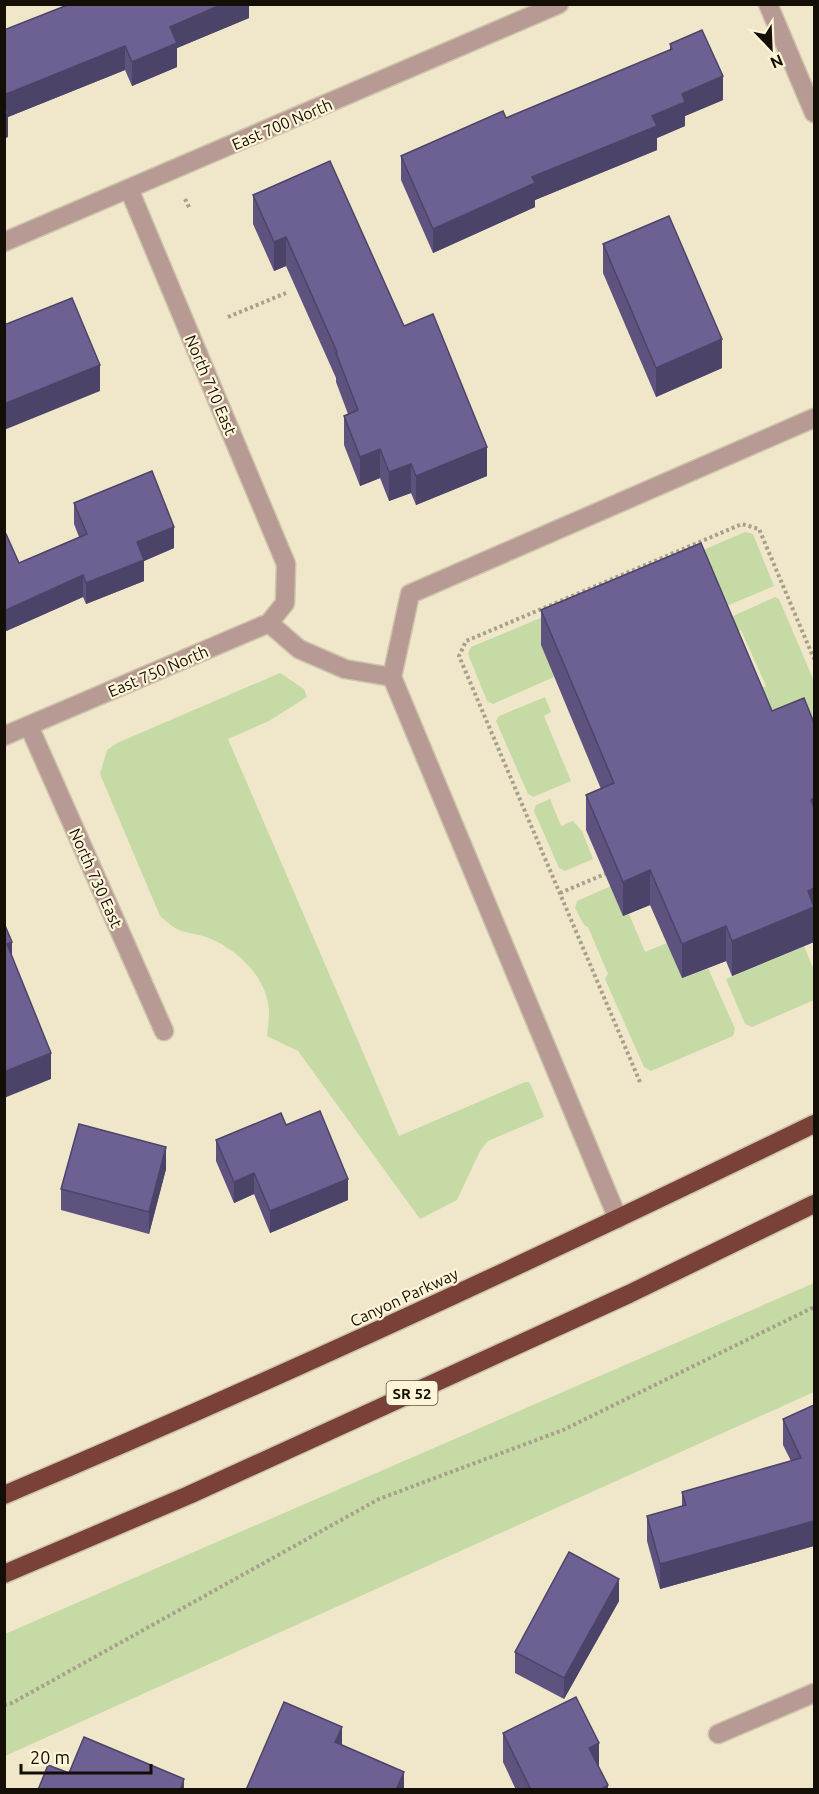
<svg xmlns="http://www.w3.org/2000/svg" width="819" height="1794" font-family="Ubuntu,sans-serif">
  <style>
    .green { fill: #c6daa5 }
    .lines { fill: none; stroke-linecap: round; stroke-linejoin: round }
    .minor-casing { stroke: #cdc4ab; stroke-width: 21 }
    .highway-casing { stroke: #cdc4ab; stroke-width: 21 }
    .path { stroke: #a7a08a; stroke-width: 4; stroke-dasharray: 3 3; stroke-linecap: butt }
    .minor { stroke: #b79a94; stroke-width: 18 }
    .highway { stroke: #7a4139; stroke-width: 18 }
    .wall { fill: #5e537f }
    .shaded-wall { fill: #4c4468 }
    .building { fill: #6d6194; stroke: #4c4468; stroke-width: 1.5 }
    .labels { text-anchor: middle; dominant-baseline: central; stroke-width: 4.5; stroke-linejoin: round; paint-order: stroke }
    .shield { fill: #fef4d7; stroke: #5a5445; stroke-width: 1.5 }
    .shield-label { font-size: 15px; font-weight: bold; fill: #130f06 }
    .street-label { font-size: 16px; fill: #130f06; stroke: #fef4d7 }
  </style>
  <rect width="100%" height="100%" fill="#f0e7ca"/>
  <g class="green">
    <path d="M745 532 753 534 774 586 715 611 622 585Z"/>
    <path d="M591 597 604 619 541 645 554 677 493 704 487 701 468 654 471 647Z"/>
    <path d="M775 597 779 599 814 681V747L772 746 749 693 766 686 741 630 726 637 720 622Z"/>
    <path d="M280 673 304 689 307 697 269 721 228 739 399 1136 525 1082H529L531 1085 544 1117 488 1141 480 1151 457 1200 420 1219 298 1051 267 1036C268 1028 269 1020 269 1012 268 978 237 948 206 937 197 934 187 933 179 930 172 927 166 921 160 916L100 774 107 750 117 743Z"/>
    <path d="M545 697 551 712 544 716 571 781 533 797 528 794 496 721 499 716Z"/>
    <path d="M550 799 561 826 573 821 582 831 593 859 565 871 559 868 534 811 536 805Z"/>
    <path d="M611 886 624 916 629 914 645 952 667 943 682 978 708 968 735 1029 733 1036 651 1071 644 1067 605 979 608 974 588 927 584 925 575 908 577 901Z"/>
    <path d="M804 946 814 970V1000L752 1027 745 1024 726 979Z"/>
    <path d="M814 1283V1392L5 1756V1634Z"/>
  </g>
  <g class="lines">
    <g class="minor-casing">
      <g id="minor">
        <path d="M768 4 814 113"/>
        <path d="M4 242 559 4"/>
        <path d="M269 623 299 649 345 669 392 677"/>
        <path d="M29 726 164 1031"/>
        <path d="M4 736 269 623 285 603 286 564 129 189"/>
        <path d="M618 1219 392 677 410 594 814 418"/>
        <path d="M718 1734 814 1693"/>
      </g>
    </g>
    <g class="highway-casing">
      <g id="highway">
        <path d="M4 1495C278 1379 547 1254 814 1124"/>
        <path d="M4 1574 189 1495 629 1294 814 1204"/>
      </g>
    </g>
    <g class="path">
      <path d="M185 199 190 209"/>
      <path d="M228 317 286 293"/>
      <path d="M560 893 605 874"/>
      <path d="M640 1082 459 656 466 641 742 524 759 529 814 659"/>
      <path d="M4 1705 12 1703 379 1499 563 1430 814 1307"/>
    </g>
    <use href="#minor" class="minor"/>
    <use href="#highway" class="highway"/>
  </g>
  <g class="wall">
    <path d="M249 5V18L177 48V67L132 86 125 70 8 117V137L4 30Z"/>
    <path d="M670 44 723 100 685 116V126L657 138V150L535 200V207L433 253 401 180V156L506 118 670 50Z"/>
    <path d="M253 195 404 326 487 476 416 505 411 493 389 501 380 478 360 486 344 445V416L348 414 336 382V378L286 266 274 271 253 224Z"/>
    <path d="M603 244 722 368 656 397 603 273Z"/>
    <path d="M74 503 174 548 144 561V581L86 604 83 597 4 632V535L19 563 79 537 74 524Z"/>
    <path d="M541 610 772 711 814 723V942L732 976 726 961 682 978 650 905 623 916 586 830V795L601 789 541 645Z"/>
    <path d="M286 1125 348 1200 270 1233 254 1194 234 1203 216 1161V1140Z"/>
    <path d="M166 1169 149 1234 61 1210V1189Z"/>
    <path d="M814 1405V1546L660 1589 647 1541V1516L682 1506V1492L791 1461 783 1445V1419Z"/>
    <path d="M619 1601 564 1699 515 1673V1652Z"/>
    <path d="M503 1733 599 1768 608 1790H516L503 1762Z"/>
  </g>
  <g class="shaded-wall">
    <path d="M223 4H250L249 5V18L177 48V67L132 86V62L170 27Z"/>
    <path d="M125 46V70L8 117V137L4 139V95Z"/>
    <path d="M723 76V100L685 116V126L657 138V150L535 200V207L433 253V229L652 116 682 94Z"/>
    <path d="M286 237V266L274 271V242Z"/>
    <path d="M722 339V368L656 397V368Z"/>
    <path d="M100 365V391L4 430V404Z"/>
    <path d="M487 447V476L416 505V476Z"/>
    <path d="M380 449V478L360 486V457Z"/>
    <path d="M411 464V493L389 501V472Z"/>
    <path d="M174 527V548L144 561V581L86 604V583L137 542Z"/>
    <path d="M83 575V597L4 632V611Z"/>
    <path d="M814 798V833L811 800Z"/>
    <path d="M650 870V905L623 916V882Z"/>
    <path d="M814 888V942L732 976V941L808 891Z"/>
    <path d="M726 926V961L682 978V944Z"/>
    <path d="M12 942V968L7 944Z"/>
    <path d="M51 1053V1079L4 1098V1072Z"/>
    <path d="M166 1147V1169L149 1234V1212Z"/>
    <path d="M254 1173V1194L234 1203V1182Z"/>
    <path d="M348 1179V1200L270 1233V1211Z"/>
    <path d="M814 1521V1546L660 1589V1564Z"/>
    <path d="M619 1579V1601L564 1699V1678Z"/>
    <path d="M342 1727V1756L335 1742Z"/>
    <path d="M599 1743V1772L589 1748Z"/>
    <path d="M404 1772V1790H396Z"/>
    <path d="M184 1779V1790H180Z"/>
    <path d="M608 1785V1790H600Z"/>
  </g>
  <g class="building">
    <path d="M70 4H223L170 27 177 43 132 62 125 46 4 95V30Z"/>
    <path d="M702 30 723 76 682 94 685 102 652 116 657 126 532 177 535 183 433 229 401 156 503 111 506 118 672 49 670 44Z"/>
    <path d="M4 105 8 113 4 115Z"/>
    <path d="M330 161 404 326 433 314 487 447 416 476 411 464 389 472 380 449 360 457 344 416 358 410 336 353 337 352 286 237 274 242 253 195Z"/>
    <path d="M669 216 722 339 656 368 603 244Z"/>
    <path d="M72 298 100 365 4 404V325Z"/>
    <path d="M152 471 174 527 137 542 144 560 86 583 83 575 4 611V535L6 534 19 563 87 534 74 503Z"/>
    <path d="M701 543 772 711 804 698 814 723V798L811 800 814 808V888L808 891 814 907 732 941 726 926 682 944 650 870 623 882 586 795 614 783 541 610Z"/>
    <path d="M4 923 12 942 7 944 51 1053 4 1072Z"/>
    <path d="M320 1111 348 1179 270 1211 254 1173 234 1182 216 1140 281 1113 286 1125Z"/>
    <path d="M79 1124 166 1147 149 1212 61 1189Z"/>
    <path d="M814 1405V1521L660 1564 647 1516 686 1505 682 1492 801 1458 783 1419Z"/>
    <path d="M569 1552 619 1579 564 1678 515 1652Z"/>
    <path d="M576 1697 599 1743 589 1748 608 1785 600 1790H531L503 1733Z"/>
    <path d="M284 1702 342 1727 335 1742 404 1772 396 1790H246Z"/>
    <path d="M84 1737 184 1779 180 1790H38L48 1765 69 1773Z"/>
  </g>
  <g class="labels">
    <rect class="shield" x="386.5" y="1381" width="51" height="24" rx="4.5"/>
    <g class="shield-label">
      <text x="412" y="1393">SR 52</text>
    </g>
    <g class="street-label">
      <text transform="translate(282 124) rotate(-23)">East 700 North</text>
      <text transform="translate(211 385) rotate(67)">North 710 East</text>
      <text transform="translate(158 671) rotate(-23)">East 750 North</text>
      <text transform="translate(96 878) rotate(66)">North 730 East</text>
      <text transform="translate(404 1297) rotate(-25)">Canyon Parkway</text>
    </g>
  </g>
  <rect width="819" height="1794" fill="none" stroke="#130f06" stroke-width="12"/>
  <g transform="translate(771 48) rotate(157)" stroke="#fef4d7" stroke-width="4.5" paint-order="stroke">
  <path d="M0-4.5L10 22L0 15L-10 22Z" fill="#130f06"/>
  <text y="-9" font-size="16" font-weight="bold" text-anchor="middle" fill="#130f06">N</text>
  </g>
  <path d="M21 1764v9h130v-9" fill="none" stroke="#130f06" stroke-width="3"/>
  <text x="30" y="1764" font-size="18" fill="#130f06" stroke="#fef4d7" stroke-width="4.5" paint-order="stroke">20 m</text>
</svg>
